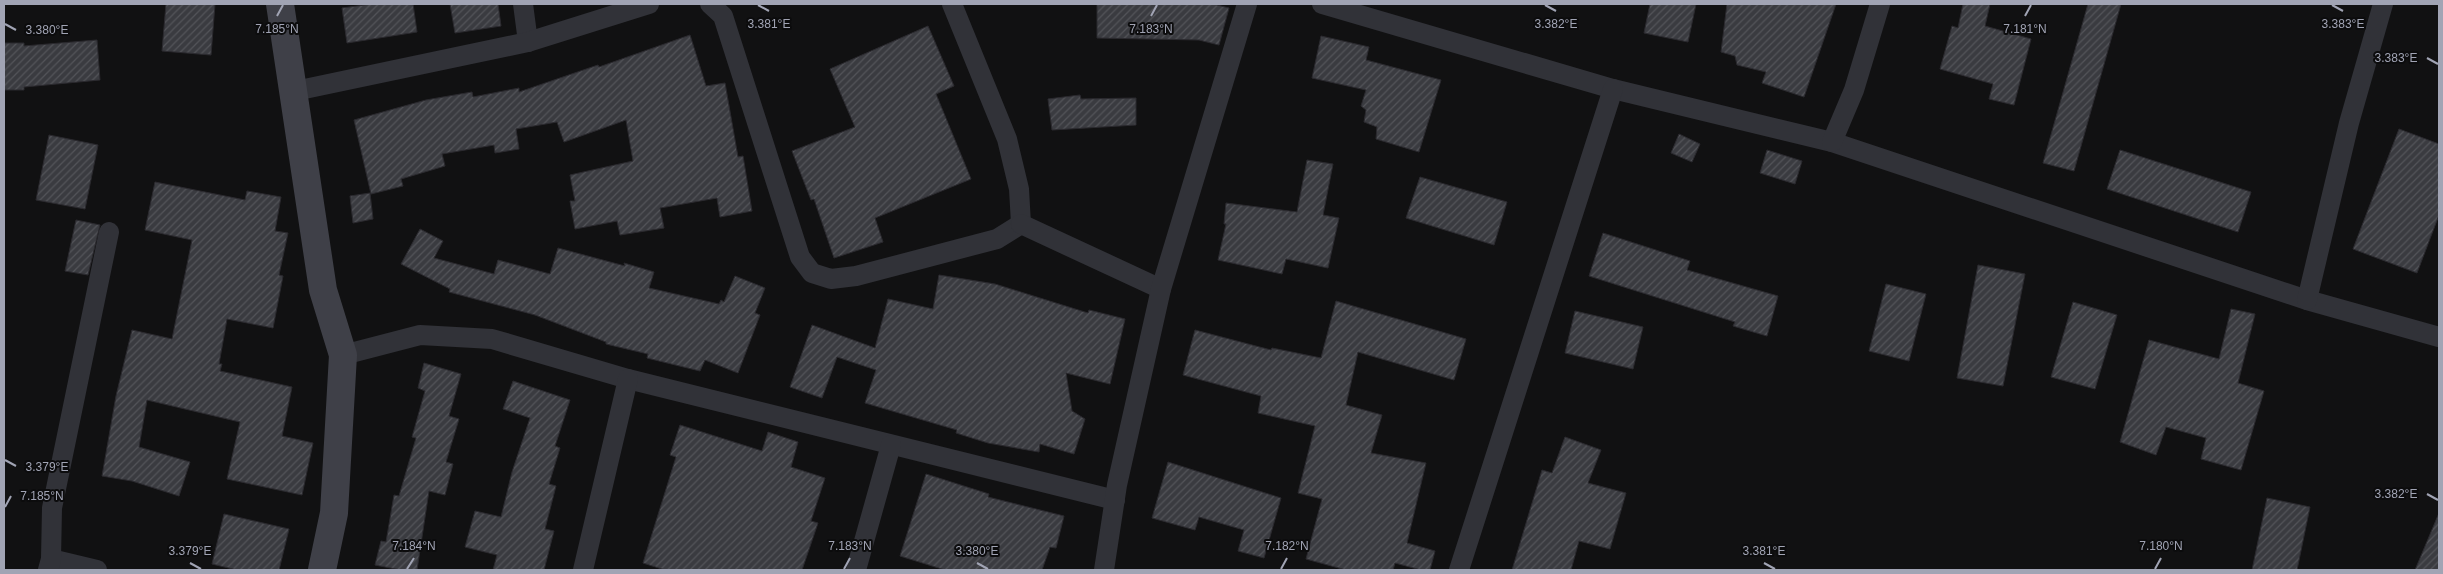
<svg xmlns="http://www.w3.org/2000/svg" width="2443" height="574" font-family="Helvetica,sans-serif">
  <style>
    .building { fill: url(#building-hatch); stroke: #2b2a2f }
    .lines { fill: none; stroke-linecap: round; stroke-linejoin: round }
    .street { stroke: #313238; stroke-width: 20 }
    .secondary { stroke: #3f4048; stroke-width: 28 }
    .ticks { fill: none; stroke: #a1a4b4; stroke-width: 2 }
    .ticks-label { font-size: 12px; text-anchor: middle; fill: #a1a4b4; stroke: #0c0c0d; stroke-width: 4; stroke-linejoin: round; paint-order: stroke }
  </style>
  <defs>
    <pattern id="building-hatch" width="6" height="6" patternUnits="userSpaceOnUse" patternTransform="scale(1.25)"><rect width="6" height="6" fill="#3a3b40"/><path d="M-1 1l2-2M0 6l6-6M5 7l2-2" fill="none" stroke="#535459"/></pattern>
  </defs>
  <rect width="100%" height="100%" fill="#111112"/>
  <g class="building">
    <path d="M166 4H215L211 55 162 51Z"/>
    <path d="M372 4H413L417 32 347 43 342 8Z"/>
    <path d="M450 4H498L501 26 455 33Z"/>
    <path d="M1097 4H1213L1229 8 1219 45 1199 40 1097 38Z"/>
    <path d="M1650 4H1696L1688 42 1644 33Z"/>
    <path d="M1727 4H1836L1804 97 1762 83 1766 72 1737 65 1735 56 1721 52Z"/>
    <path d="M1963 4H1990L1985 26 2031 39 2014 105 1989 99 1993 84 1940 69 1952 26 1958 28Z"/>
    <path d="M2088 4H2121L2074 171 2043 163Z"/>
    <path d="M928 26 954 86 936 94 971 179 875 218 883 242 834 258 814 199 811 200 792 151 855 127 830 69Z"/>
    <path d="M690 35 706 86 725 83 738 157 743 156 752 211 720 217 717 198 660 208 664 228 620 235 617 221 575 229 570 201H575L570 175 633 161 626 120 564 142 557 122 516 129 519 149 495 153 494 145 442 154 445 166 401 179 403 186 371 194 354 120 426 100 472 92 473 97 519 88V92L598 65 599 67Z"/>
    <path d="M1321 36 1369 47 1366 60 1441 80 1419 152 1376 139 1377 127 1364 122 1366 110 1361 106 1366 90 1312 78Z"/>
    <path d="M97 40 100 80 24 87V90H4V43H24V46Z"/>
    <path d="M1080 95 1081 99 1136 98V125L1052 130 1048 99Z"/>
    <path d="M2399 129 2439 144V215L2417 273 2353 249Z"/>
    <path d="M1679 134 1700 144 1692 162 1671 153Z"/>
    <path d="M49 135 98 145 85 209 36 200Z"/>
    <path d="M1767 150 1802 161 1795 184 1760 173Z"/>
    <path d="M2120 150 2251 192 2238 232 2107 189Z"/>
    <path d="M1307 160 1333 164 1323 215 1339 218 1328 268 1286 259 1282 274 1218 260 1226 224H1224L1226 203 1297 212Z"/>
    <path d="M1420 177 1507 202 1494 245 1406 218Z"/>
    <path d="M155 182 245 200 247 191 281 197 275 231 288 233 279 275 283 276 273 328 227 319 219 364H222L220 371 292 387 282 436 313 443 302 495 227 479 240 422 147 400 139 447 190 462 179 496 132 481 102 476 116 396 132 330 172 339 192 240 145 230Z"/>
    <path d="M370 193 373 219 353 223 350 196Z"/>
    <path d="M76 220 100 225 88 275 65 271Z"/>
    <path d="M420 229 443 241 434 258 494 274 498 260 550 274 558 248 625 266 624 263 654 272 649 288 719 304 721 300 724 302 735 276 765 288 755 313 760 315 738 373 705 360 700 371 647 358 648 354 606 344V342L535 315 449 292 450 289 401 264Z"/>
    <path d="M1603 233 1690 261 1687 270 1778 296 1767 336 1733 326 1735 322 1589 276Z"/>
    <path d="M1978 265 2025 274 2003 386 1957 378Z"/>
    <path d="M939 275 995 284 1088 313 1089 310 1125 319 1110 384 1066 373 1072 411 1085 419 1074 454 1040 444 1039 452 988 443 956 433 957 430 865 403 876 370 837 357 822 398 790 387 812 325 875 348 888 299 933 309Z"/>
    <path d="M1886 284 1926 294 1909 361 1869 351Z"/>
    <path d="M1336 301 1466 339 1454 380 1358 352 1346 405 1382 415 1371 453 1426 463 1407 543 1435 551 1430 570H1421L1395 563 1393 570H1346L1306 559 1322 499 1298 493 1315 426 1258 413 1261 396 1183 375 1195 330 1271 350 1272 348 1321 358Z"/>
    <path d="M2073 302 2117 315 2095 389 2051 377Z"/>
    <path d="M2231 309 2255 314 2238 383 2264 391 2241 470 2201 459 2206 438 2166 427 2156 455 2120 442 2149 340 2219 359Z"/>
    <path d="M1575 311 1643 327 1633 369 1565 353Z"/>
    <path d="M424 363 461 374 449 416 459 419 446 462 453 464 445 495 429 491 417 570H401L375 565 381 541 386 542 394 495 399 496 416 438 412 437 425 391 418 388Z"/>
    <path d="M513 381 570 400 555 446 560 448 549 484 556 486 545 529 554 531 544 570H493L497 555 465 547 475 511 501 517 512 472 530 418 503 409Z"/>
    <path d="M680 425 762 451 768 432 798 442 791 467 825 478 811 521 818 523 802 570H665L643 563 676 457 670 455Z"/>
    <path d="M1565 437 1601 450 1588 483 1626 493 1610 549 1579 541 1571 570H1512L1542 470 1552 473Z"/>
    <path d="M1168 462 1281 498 1264 558 1238 551 1244 530 1199 517 1195 530 1152 518Z"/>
    <path d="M926 474 989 494 988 497 1064 516 1056 548 1050 547 1042 570H945L900 556Z"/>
    <path d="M2267 498 2310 507 2297 570H2252Z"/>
    <path d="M2439 513V570H2415Z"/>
    <path d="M224 514 289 529 279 570H237L212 564Z"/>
  </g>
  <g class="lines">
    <g class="street">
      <path d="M523 4 528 42"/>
      <path d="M710 4 723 16 800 257 812 273 831 279 856 276 997 239 1021 224"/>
      <path d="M952 4 1007 139 1019 189 1021 224"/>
      <path d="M1322 4 1613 89 1832 142 2307 300 2439 337"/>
      <path d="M295 91 528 42 649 4"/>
      <path d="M1832 142 1854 90 1880 4"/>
      <path d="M1021 224 1161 289"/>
      <path d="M2307 300 2349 123 2383 4"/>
      <path d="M343 355 420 335 492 339 628 379 1115 500"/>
      <path d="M51 559 97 570"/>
      <path d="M48 570 51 559 52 508 109 232"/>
      <path d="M583 570 628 379"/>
      <path d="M856 570 891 445"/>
      <path d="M1104 570 1117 485 1161 289 1247 4"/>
      <path d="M1459 570 1613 89"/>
    </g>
    <path class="secondary" d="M280 4 323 290 343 355 334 513 322 570"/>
  </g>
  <path class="ticks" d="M758 5 769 11M1545 5 1556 11M2332 5 2343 11M277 16 283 5M1151 16 1157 5M2025 16 2031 5M5 24 16 30M2427 58 2438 64M5 460 16 466M2427 494 2438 500M5 507 11 496M190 563 201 569M977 563 988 569M1764 563 1775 569M407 569 414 558M844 569 850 558M1281 569 1287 558M2155 569 2161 558"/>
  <g class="ticks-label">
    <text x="2343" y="28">3.383°E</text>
    <text x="769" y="28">3.381°E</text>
    <text x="1556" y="28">3.382°E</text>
    <text x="277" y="33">7.185°N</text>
    <text x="1151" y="33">7.183°N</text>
    <text x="2025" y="33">7.181°N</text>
    <text x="47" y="34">3.380°E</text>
    <text x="2396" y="62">3.383°E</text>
    <text x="47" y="471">3.379°E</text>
    <text x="2396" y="498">3.382°E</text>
    <text x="42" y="500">7.185°N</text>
    <text x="414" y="550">7.184°N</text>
    <text x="850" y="550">7.183°N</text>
    <text x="1287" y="550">7.182°N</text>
    <text x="2161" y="550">7.180°N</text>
    <text x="190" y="555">3.379°E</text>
    <text x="977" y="555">3.380°E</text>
    <text x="1764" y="555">3.381°E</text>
  </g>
  <rect width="2443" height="574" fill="none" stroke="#a1a4b4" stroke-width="10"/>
</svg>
